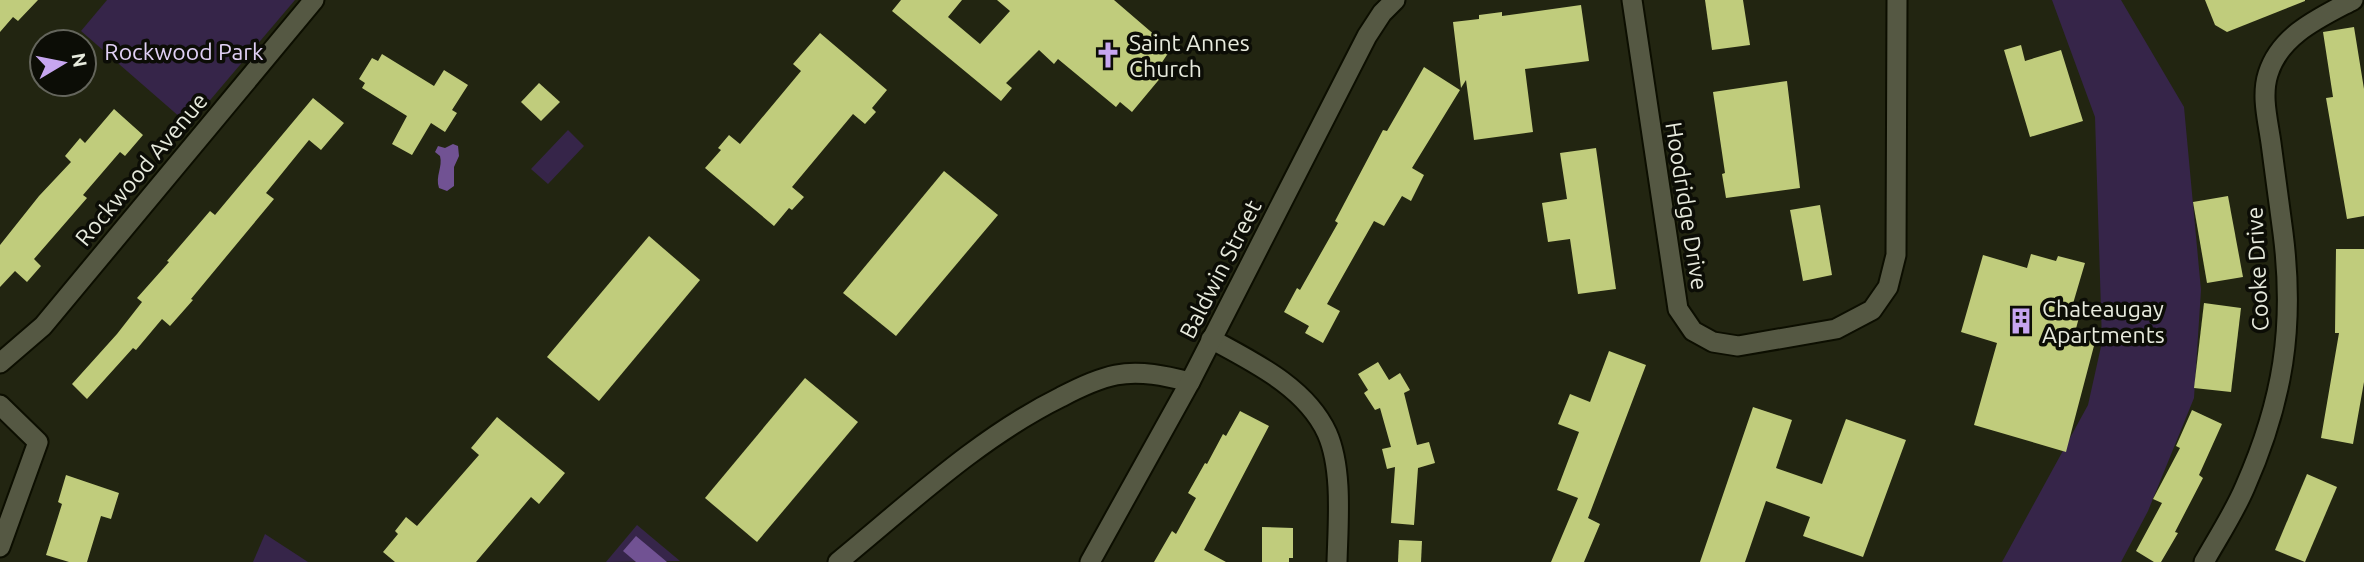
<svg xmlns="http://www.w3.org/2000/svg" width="2364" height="562" font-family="Ubuntu,sans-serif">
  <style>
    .green { fill: #362549 }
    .water { fill: #715293 }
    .building { fill: #c0cc7c }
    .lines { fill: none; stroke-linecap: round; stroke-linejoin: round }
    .minor-casing { stroke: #0c0e00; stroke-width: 23 }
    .minor { stroke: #555843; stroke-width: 19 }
    .labels { text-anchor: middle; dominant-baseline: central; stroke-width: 7; stroke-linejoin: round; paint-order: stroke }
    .poi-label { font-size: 23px; fill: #e7eadd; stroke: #0c0d06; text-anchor: start }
    .park-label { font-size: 23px; fill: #e0d0f5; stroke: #0c0d06 }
    .street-label { font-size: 23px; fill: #e7eadd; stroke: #0c0d06 }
  </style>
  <rect width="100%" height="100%" fill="#222511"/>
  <g class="green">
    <path d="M107 0H295L189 125 81 31Z"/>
    <path d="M2052 0H2121L2184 107 2201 290 2194 398 2148 511 2121 562H2002L2088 405 2102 342 2095 117Z"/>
    <path d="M568 130 584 146 548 184 531 169Z"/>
    <path d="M637 525 680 561 606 562Z"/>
    <path d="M265 534 308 562H253Z"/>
  </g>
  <g class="water">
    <path d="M453 144 458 146 459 156 454 167V186L447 191 439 188C435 176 443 167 440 156L435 152 438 146 445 148Z"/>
    <path d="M636 536 667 562H636L623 551Z"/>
  </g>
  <g class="building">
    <path d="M0 0H38L18 21 13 17 0 32Z"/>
    <path d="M901 0H962L948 17 980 44 1010 11 997 0H1114L1171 49 1156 71 1162 76 1132 112 1120 102 1116 107 1058 59 1054 64 1039 50 1006 83 1012 88 1001 101 892 11Z"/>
    <path d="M1705 0H1743L1750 45 1712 50Z"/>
    <path d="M2205 0H2305V1L2227 32 2215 25Z"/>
    <path d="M1581 5 1589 61 1525 69 1533 132 1474 140 1466 80 1461 88 1453 22 1479 19V15L1502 12V16Z"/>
    <path d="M2354 27 2364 89V216L2347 219 2326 98 2333 97 2323 32Z"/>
    <path d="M820 33 887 90 872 108 876 112 865 124 853 114 792 187 804 197 792 210 789 208 774 226 705 168 721 150 718 148 729 135 740 144 801 71 793 64Z"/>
    <path d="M2021 45 2025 61 2061 50 2083 121 2030 137 2004 50Z"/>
    <path d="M382 54 434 86 444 70 468 85 452 110 457 113 445 132 431 123 412 155 392 144 407 116 362 88 365 83 359 79 372 58 378 61Z"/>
    <path d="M1424 67 1460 90 1412 168 1424 175 1411 201 1402 196 1384 226 1374 221 1327 304 1340 311 1323 343 1305 333 1309 326 1284 312 1297 288 1300 290 1338 223 1335 221 1383 130 1387 131Z"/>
    <path d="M1787 81 1800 188 1726 198 1722 174 1725 173 1713 92Z"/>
    <path d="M539 83 560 102 541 121 521 102Z"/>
    <path d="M313 98 344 123 321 150 309 140 266 193 274 199 191 299 193 300 170 326 162 319 136 350 133 348 87 399 72 384 117 334 142 302 137 298 169 262 167 261 210 211 215 215Z"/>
    <path d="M114 109 143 135 125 156 120 152 83 195 87 198 34 259 41 266 27 282 15 271 0 287V245L39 196 71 162 65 156 80 138 85 143Z"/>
    <path d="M1596 148 1616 289 1578 294 1570 239 1548 242 1542 203 1567 199 1560 153Z"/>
    <path d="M944 171 998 215 896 336 843 293Z"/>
    <path d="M2228 196 2243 277 2207 283 2193 202Z"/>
    <path d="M1820 205 1832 275 1803 281 1790 210Z"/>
    <path d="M649 236 700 280 599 401 547 357Z"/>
    <path d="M2336 249H2364V382L2353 444 2321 438 2339 333H2335Z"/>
    <path d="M2031 254 2056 261 2058 256 2085 263 2072 307 2081 310 2074 336 2095 342 2066 452 1974 425 1997 343 1961 332 1983 255 2027 268Z"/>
    <path d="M2204 303 2241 308 2231 392 2194 388Z"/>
    <path d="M1609 351 1646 365 1588 518 1600 524 1584 562H1551L1578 498 1557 490 1579 432 1558 424 1570 394 1590 402Z"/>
    <path d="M1378 362 1389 380 1400 373 1410 390 1404 393 1417 445 1429 442 1435 463 1418 468 1414 525 1391 523 1395 467 1387 469 1382 449 1391 447 1380 408 1375 410 1364 393 1368 390 1358 374Z"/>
    <path d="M805 378 858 422 757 542 705 498Z"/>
    <path d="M1753 407 1792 420 1776 468 1822 484 1846 419 1906 440 1863 557 1803 536 1810 517 1766 501 1745 562H1700Z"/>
    <path d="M2192 410 2222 424 2199 475 2203 478 2175 532 2178 533 2161 562H2154L2136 551 2162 503 2153 499 2180 448 2176 446Z"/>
    <path d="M1240 411 1269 426 1204 550 1226 562H1154L1172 531 1176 534 1196 498 1188 493 1205 463 1207 464 1223 434 1226 436Z"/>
    <path d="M497 417 565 473 539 504 531 497 476 562H395L383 552 398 534 395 531 406 517 417 526 479 455 471 448Z"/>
    <path d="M2307 474 2337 487 2305 562 2275 550Z"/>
    <path d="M66 475 119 493 111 519 101 516 87 562H69L46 555 62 504 58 502Z"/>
    <path d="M1262 527 1293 528V558H1289V562H1262Z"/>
    <path d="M1399 540 1422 541 1421 562H1398Z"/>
  </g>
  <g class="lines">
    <g class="minor-casing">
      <g id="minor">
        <path d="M1632 0 1678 309 1693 331 1713 342 1738 346 1836 329 1872 310 1888 287 1896 255 1897 0"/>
        <path d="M1211 339C1253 362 1306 387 1327 433 1343 469 1338 523 1337 562"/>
        <path d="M0 363 43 326 314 0"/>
        <path d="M0 405 38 442 0 547"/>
        <path d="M838 562C909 504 978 438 1061 397 1078 388 1096 379 1116 375 1140 370 1166 376 1190 382"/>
        <path d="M1090 562 1190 382 1367 36 1382 13 1395 0"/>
        <path d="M2204 562C2218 537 2234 513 2245 487 2283 401 2295 327 2283 233 2279 203 2275 173 2271 143 2268 121 2261 96 2268 74 2280 35 2319 18 2353 0"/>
      </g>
    </g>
    <use href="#minor" class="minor"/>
  </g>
  <defs>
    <g id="church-bare" transform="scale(2.1)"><path d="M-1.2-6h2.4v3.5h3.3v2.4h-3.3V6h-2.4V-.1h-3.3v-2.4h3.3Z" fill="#c7a6f0" stroke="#0c0d06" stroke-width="2.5" paint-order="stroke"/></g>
    <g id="building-bare" transform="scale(2.1)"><path d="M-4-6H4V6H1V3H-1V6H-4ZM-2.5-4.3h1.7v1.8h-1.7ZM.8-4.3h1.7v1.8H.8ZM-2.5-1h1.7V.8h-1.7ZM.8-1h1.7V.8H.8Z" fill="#c7a6f0" stroke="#0c0d06" stroke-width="2.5" paint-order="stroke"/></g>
  </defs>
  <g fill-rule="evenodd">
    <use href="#church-bare" x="1108" y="55"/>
    <use href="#building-bare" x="2021" y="321"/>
  </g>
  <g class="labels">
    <g class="poi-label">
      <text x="1129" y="42">Saint Annes<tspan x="1129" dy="26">Church</tspan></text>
      <text x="2042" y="308">Chateaugay<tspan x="2042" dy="26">Apartments</tspan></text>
    </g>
    <g class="park-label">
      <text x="184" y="51">Rockwood Park</text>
    </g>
    <g class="street-label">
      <text transform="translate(141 169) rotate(-50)">Rockwood Avenue</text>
      <text transform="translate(1687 206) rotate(81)">Hoodridge Drive</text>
      <text transform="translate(1220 269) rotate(-63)">Baldwin Street</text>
      <text transform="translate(2257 269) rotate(-93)">Cooke Drive</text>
    </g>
  </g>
  <g transform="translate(63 63) rotate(80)"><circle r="33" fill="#0c0d06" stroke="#64655c" stroke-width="2"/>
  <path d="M0-5L12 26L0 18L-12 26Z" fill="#c7a6f0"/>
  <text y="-10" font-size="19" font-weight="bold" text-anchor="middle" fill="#e7eadd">N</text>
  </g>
</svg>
